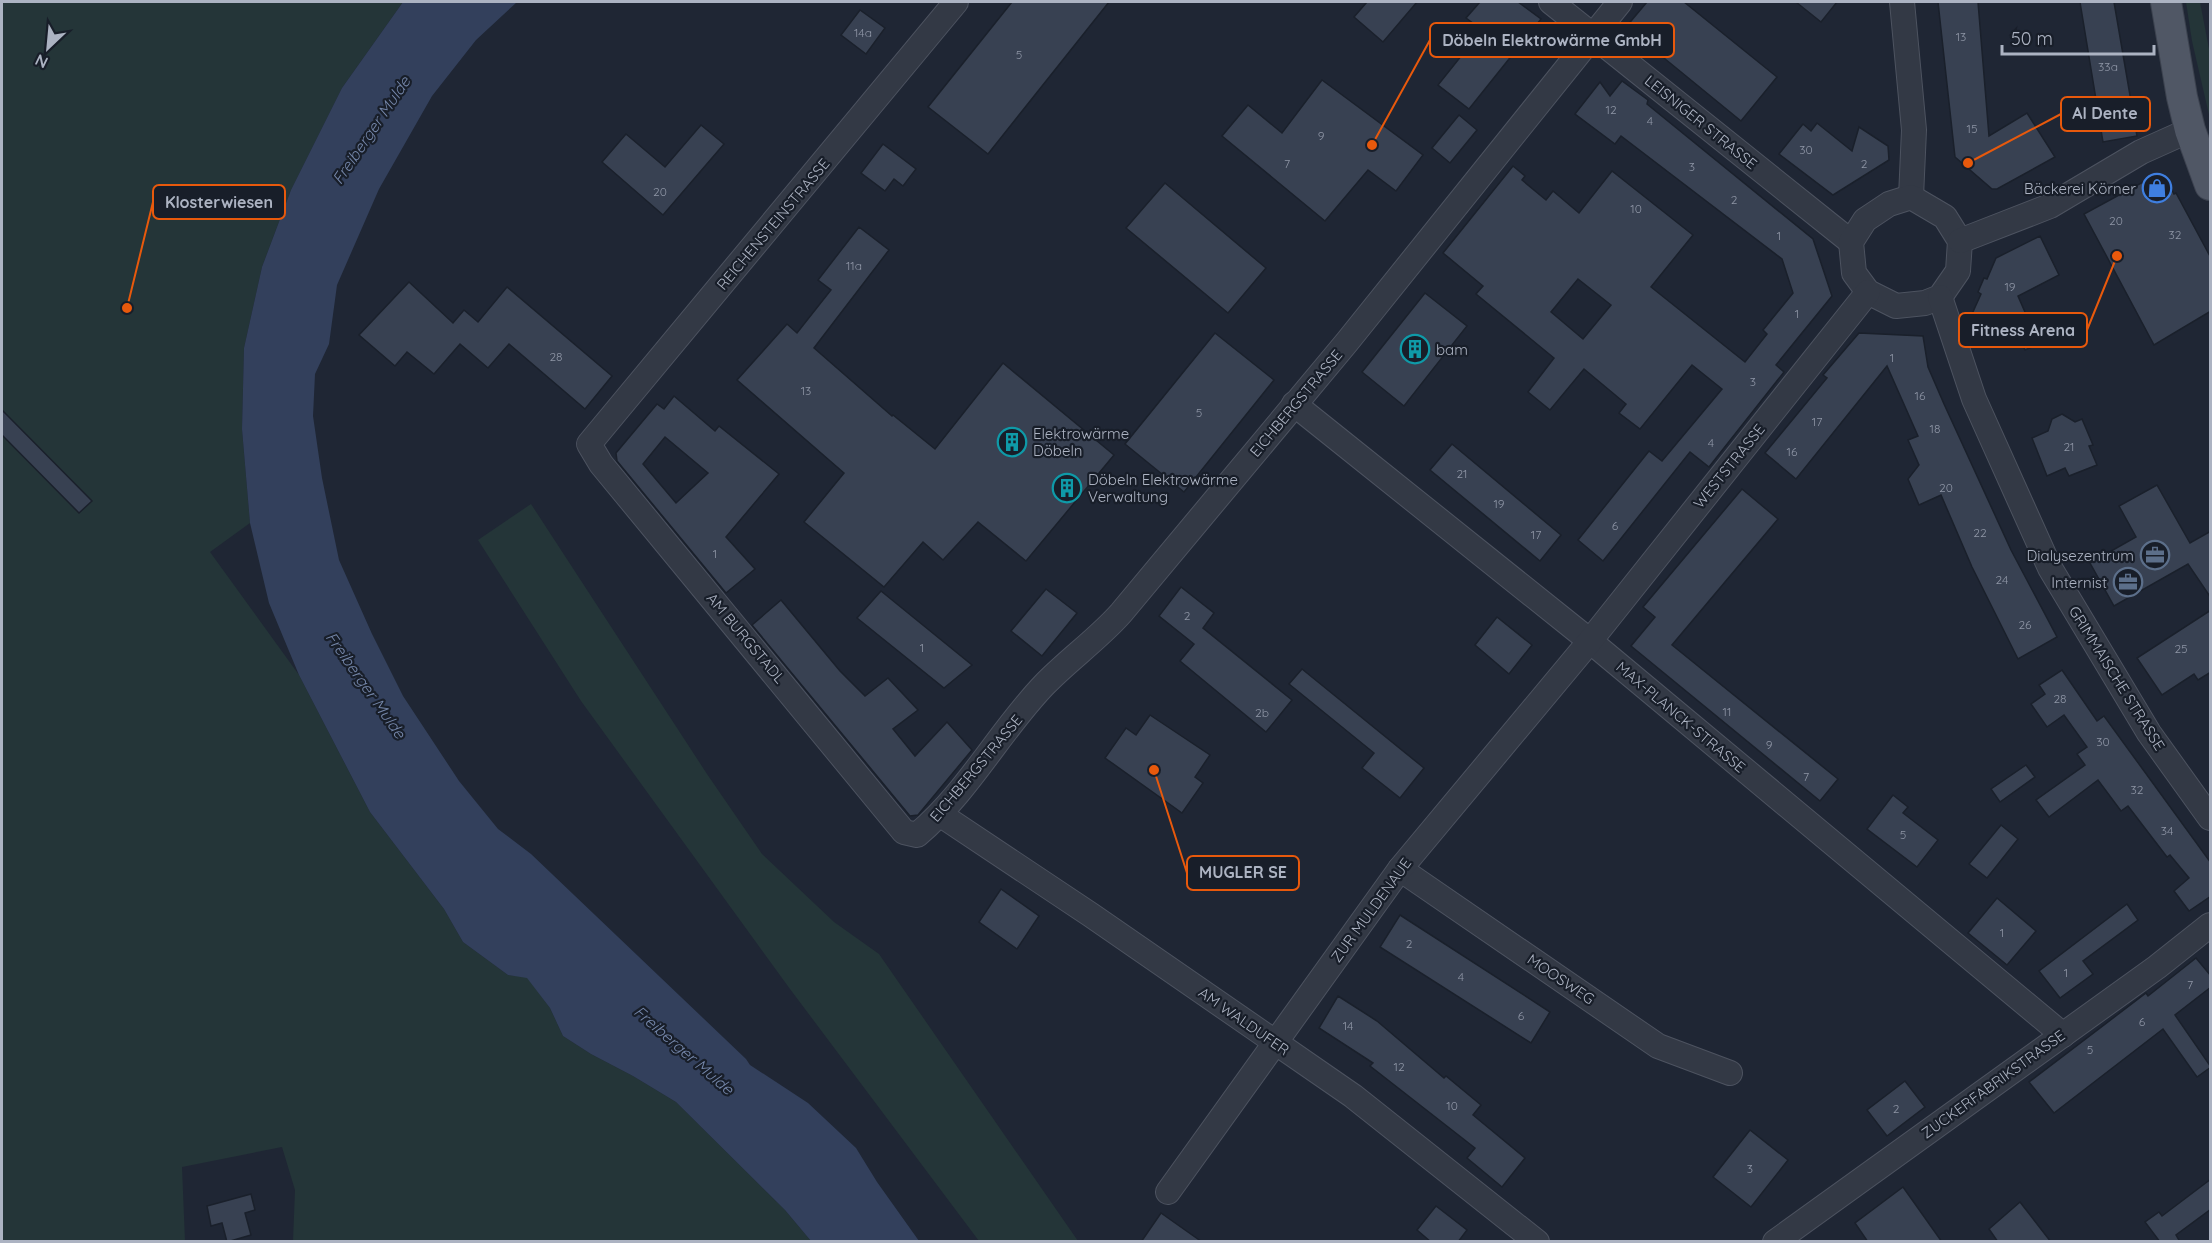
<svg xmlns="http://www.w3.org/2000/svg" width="2212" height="1243" font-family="Quicksand,sans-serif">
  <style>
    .green { fill: #243538 }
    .water { fill: #33405c }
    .building { fill: #384152; stroke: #1a202b; stroke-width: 1.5; fill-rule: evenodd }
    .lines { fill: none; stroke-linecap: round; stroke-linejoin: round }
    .minor-casing { stroke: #4d5360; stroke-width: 26 }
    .major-casing { stroke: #3c424f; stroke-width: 32 }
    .minor { stroke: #333945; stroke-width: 24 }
    .major { stroke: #505765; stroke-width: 30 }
    .labels { text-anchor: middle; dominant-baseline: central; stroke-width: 4.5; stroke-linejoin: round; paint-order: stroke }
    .number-label { font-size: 12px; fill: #8f96a6 }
    .street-label { font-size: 15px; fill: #acb3c2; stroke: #181e29 }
    .poi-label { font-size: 15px; fill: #acb3c2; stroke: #181e29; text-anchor: end }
    .water-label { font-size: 16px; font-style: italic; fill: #7587aa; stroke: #181e29 }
    .leader { fill: none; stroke: #e8590c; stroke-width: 2 }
    .callout-dot { fill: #e8590c; stroke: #181e29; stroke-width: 2 }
    .callout { fill: #181e29; stroke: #e8590c; stroke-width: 2 }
    .callout-label { font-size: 16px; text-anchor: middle; font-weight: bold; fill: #acb3c2 }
  </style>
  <rect width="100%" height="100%" fill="#1f2634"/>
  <g class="green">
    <path d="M2 2H403L342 88 291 190 262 267 244 348 242 429 250 523 210 552 299 675 370 812 444 909 463 942 508 975 527 977 550 1008 563 1036 591 1054 633 1076 676 1102 785 1210 811 1241H293L295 1190 282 1147 182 1167 185 1241 2 1242Z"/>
    <path d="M2186 2H2200L2210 54V119L2192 41Z"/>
    <path d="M531 504 707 774 762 854 834 922 879 954 1078 1241H979L790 989 581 701 478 540Z"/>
  </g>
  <path class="water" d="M403 2H517L476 40 432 96 379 189 337 285 329 344 315 374 313 416 322 478 339 560 372 634 403 696 459 781 498 829 531 854 746 1059 750 1065 808 1103 856 1148 877 1182 919 1241H811L785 1210 676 1102 633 1076 591 1054 563 1036 550 1008 527 978 508 975 463 942 444 909 370 812 299 675 269 603 250 523 242 429 244 348 262 267 291 190 342 88Z"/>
  <g class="building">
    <path d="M1012 2H1109L988 154 928 107Z"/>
    <path d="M1367 2H1417L1383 42 1354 17Z"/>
    <path d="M1480 2H1518L1541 19 1469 109 1438 85 1482 30 1466 18Z"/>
    <path d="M1647 2H1684L1777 77 1741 121 1626 27Z"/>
    <path d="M1796 2H1837L1821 22Z"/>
    <path d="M1938 2H1978L1989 136 2027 113 2055 157 1997 189H1992L1955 157Z"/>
    <path d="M2080 2H2114L2137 136 2103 142Z"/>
    <path d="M860 10 885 28 866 54 841 35Z"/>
    <path d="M1322 80 1423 155 1396 191 1368 170 1325 221 1222 136 1248 105 1282 133Z"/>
    <path d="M1622 81 1648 100 1647 104 1813 239 1832 296 1776 365 1784 372 1709 467 1690 452 1603 561 1578 540 1649 451 1662 461 1722 389 1692 365 1640 429 1619 413 1626 404 1584 369 1550 410 1528 392 1554 358 1476 294 1483 286 1443 253 1513 166 1525 176 1522 180 1546 200 1553 191 1579 213 1612 171 1693 235 1651 287 1745 362 1767 334 1763 330 1793 293 1782 259 1621 136 1615 144 1575 114 1600 82 1610 96ZM1578 279 1611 305 1583 339 1551 312Z"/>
    <path d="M1459 115 1477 130 1450 163 1432 148Z"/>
    <path d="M1817 123 1852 151 1859 127 1888 146 1889 160 1833 195 1779 154 1803 124 1811 131Z"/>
    <path d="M701 125 724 144 663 215 602 162 626 134 665 167Z"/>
    <path d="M883 144 916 169 903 186 894 179 885 191 861 173Z"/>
    <path d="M2164 175 2174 194 2176 193 2211 258V311L2154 345 2084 214 2143 182 2144 185Z"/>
    <path d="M1165 183 1266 268 1228 313 1126 228Z"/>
    <path d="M859 227 889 250 814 348 892 416 893 415 935 449 1003 363 1114 455 1026 561 978 522 943 560 923 542 884 587 804 522 844 473 737 380 787 324 797 333 831 290 818 280Z"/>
    <path d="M2040 236 2059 275 2018 296 2039 344 2025 350 2010 315 1977 328 1972 314 1981 294 1978 292 1984 278 1987 279 1996 258Z"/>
    <path d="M409 282 453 323 464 310 478 322 507 287 612 376 585 409 509 344 488 368 460 344 434 374 407 352 395 366 359 335Z"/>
    <path d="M1425 293 1467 326 1404 406 1362 372Z"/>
    <path d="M1215 333 1274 380 1184 492 1125 444Z"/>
    <path d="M1859 333 1923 336 1928 367 1944 404 2011 550 2057 637 2018 659 1972 567 1941 495 1919 505 1908 479 1919 465 1908 440 1918 436 1887 366 1796 479 1765 453 1827 378 1823 375Z"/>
    <path d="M674 396 715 431 719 426 779 474 726 537 755 569 726 593 617 461 616 453 657 404 664 409ZM665 437 708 473 676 503 643 464Z"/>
    <path d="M2 410 92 501 79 513 2 435Z"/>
    <path d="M2062 414 2075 422 2082 419 2093 445 2089 446 2097 465 2069 476 2065 468 2047 476 2032 438 2048 431 2052 419Z"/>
    <path d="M1452 444 1561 535 1540 561 1430 470Z"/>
    <path d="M2157 485 2190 543 2211 531V598L2188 564 2114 606 2090 563 2136 537 2119 506Z"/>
    <path d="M1742 489 1778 519 1672 645 1838 779 1820 801 1631 646 1655 617 1643 607Z"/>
    <path d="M1181 587 1214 613 1203 628 1292 700 1266 732 1180 661 1194 644 1159 616Z"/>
    <path d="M1046 589 1077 613 1042 656 1011 631Z"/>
    <path d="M881 591 972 665 944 688 857 618Z"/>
    <path d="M781 600 840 671 865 696 888 678 918 710 893 729 915 756 947 722 972 750 918 815 910 816 752 625Z"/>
    <path d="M2211 610V672L2198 680 2194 674 2162 695 2137 658Z"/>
    <path d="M1497 617 1532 645 1509 674 1475 645Z"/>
    <path d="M1302 669 1424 768 1400 798 1362 768 1374 753 1289 684Z"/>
    <path d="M2062 670 2097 721 2104 716 2211 863V896L2189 911 2174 891 2189 878 2170 855 2167 857 2128 806 2121 811 2098 780 2049 817 2036 800 2085 765 2077 754 2087 747 2064 715 2047 727 2031 704 2045 694 2039 685Z"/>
    <path d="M1150 715 1210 755 1195 777 1203 783 1182 813 1105 758 1126 728 1136 735Z"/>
    <path d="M2026 765 2035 777 2000 802 1991 789Z"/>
    <path d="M1893 795 1908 807 1903 813 1938 840 1917 867 1867 829Z"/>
    <path d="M2001 825 2018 839 1987 878 1969 864Z"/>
    <path d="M1001 889 1039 916 1017 949 979 922Z"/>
    <path d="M1997 898 2036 931 2007 965 1968 933Z"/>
    <path d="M2127 904 2138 920 2083 961 2093 974 2060 998 2039 971Z"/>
    <path d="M1400 915 1550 1012 1531 1043 1380 947Z"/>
    <path d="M2196 958 2211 976V987L2175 1015 2211 1067 2197 1077 2163 1029 2054 1113 2029 1082 2146 993 2148 996Z"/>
    <path d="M1338 996 1377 1021 1444 1078 1446 1076 1481 1105 1473 1115 1525 1158 1502 1187 1467 1158 1475 1148 1370 1066 1373 1063 1319 1028Z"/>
    <path d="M1905 1081 1925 1107 1887 1136 1867 1110Z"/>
    <path d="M1750 1130 1788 1160 1751 1207 1713 1177Z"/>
    <path d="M2211 1179V1209L2176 1235 2180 1242H2160L2145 1222 2159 1212 2162 1216Z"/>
    <path d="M1903 1187 1942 1242H1868L1855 1223Z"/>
    <path d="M251 1194 255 1210 245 1213 251 1235 227 1242 222 1223 211 1226 207 1206Z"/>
    <path d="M2020 1202 2051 1242H1998L1989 1229Z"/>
    <path d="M1436 1206 1467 1230 1458 1242H1431L1417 1230Z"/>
    <path d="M1161 1213 1202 1242H1141Z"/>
  </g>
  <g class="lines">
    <g class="minor-casing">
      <g id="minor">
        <path d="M956 2 589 444 601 464 904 832 917 835C968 792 999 732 1044 685 1068 660 1098 639 1121 613L1347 342 1620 2"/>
        <path d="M1551 2 1851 242"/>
        <path d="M1902 2 1914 130 1911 197"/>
        <path d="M1911 197 1945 217 1960 241 1958 271 1940 297 1925 303 1896 306 1868 292 1854 273 1851 242 1865 220 1889 204Z"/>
        <path d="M1960 241 2050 206 2141 152 2190 130"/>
        <path d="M1940 297 1974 399 2050 568 2149 733 2210 818"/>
        <path d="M1294 404 1590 641 2063 1035"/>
        <path d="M941 815 1091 915 1353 1096 1537 1242"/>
        <path d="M1400 869 1658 1046 1730 1073"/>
        <path d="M1168 1192 1400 869 1590 641 1868 292"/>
        <path d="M1775 1242 2157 967 2210 925"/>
      </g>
    </g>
    <g class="major-casing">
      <path id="major" d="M2166 2 2182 97 2190 130 2210 185"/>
    </g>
    <use href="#minor" class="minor"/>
    <use href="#major" class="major"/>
  </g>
  <defs>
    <g id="shop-ring" transform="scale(1.5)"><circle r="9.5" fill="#181e29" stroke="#3f7fe0" stroke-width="1.5"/><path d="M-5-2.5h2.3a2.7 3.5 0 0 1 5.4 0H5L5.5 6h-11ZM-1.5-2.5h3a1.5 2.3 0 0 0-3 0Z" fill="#3f7fe0"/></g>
    <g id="building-ring" transform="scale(1.5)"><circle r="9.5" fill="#181e29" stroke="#0f9aa8" stroke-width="1.5"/><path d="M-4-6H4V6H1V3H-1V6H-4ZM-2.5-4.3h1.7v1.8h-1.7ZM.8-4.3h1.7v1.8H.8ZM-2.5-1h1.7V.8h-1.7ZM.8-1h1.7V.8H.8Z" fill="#0f9aa8"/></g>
    <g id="office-ring" transform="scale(1.5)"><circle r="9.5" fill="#181e29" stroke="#5c6f8a" stroke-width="1.5"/><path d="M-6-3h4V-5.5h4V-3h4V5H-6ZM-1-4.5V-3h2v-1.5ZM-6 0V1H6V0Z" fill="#5c6f8a"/></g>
  </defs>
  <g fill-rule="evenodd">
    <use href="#shop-ring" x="2157" y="188"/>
    <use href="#building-ring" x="1415" y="349"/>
    <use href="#building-ring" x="1012" y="442"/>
    <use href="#building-ring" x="1067" y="488"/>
    <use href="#office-ring" x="2155" y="555"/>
    <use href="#office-ring" x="2128" y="582"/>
  </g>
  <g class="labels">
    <g class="number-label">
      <text x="863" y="32">14a</text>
      <text x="1961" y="36">13</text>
      <text x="1019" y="54">5</text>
      <text x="2108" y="66">33a</text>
      <text x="1611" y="109">12</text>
      <text x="1650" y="120">4</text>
      <text x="1972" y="128">15</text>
      <text x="1321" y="135">9</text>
      <text x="1806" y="149">30</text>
      <text x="1287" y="163">7</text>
      <text x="1864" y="163">2</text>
      <text x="1692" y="166">3</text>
      <text x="660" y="191">20</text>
      <text x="1734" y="199">2</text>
      <text x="1636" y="208">10</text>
      <text x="2116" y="220">20</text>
      <text x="2175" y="234">32</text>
      <text x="1779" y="235">1</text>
      <text x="854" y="265">11a</text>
      <text x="2010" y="286">19</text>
      <text x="1797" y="313">1</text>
      <text x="556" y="356">28</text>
      <text x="1892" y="357">1</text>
      <text x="1753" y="381">3</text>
      <text x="806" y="390">13</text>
      <text x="1920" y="395">16</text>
      <text x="1199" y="412">5</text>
      <text x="1817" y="421">17</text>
      <text x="1935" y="428">18</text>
      <text x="1711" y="442">4</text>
      <text x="2069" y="446">21</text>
      <text x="1792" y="451">16</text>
      <text x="1462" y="473">21</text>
      <text x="1946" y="487">20</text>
      <text x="1499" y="503">19</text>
      <text x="1615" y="525">6</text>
      <text x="1980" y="532">22</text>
      <text x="1536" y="534">17</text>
      <text x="715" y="553">1</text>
      <text x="2002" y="579">24</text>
      <text x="1187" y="615">2</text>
      <text x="2025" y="624">26</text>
      <text x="922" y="647">1</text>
      <text x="2181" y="648">25</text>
      <text x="2060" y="698">28</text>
      <text x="1727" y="711">11</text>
      <text x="1262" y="712">2b</text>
      <text x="2103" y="741">30</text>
      <text x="1769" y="744">9</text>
      <text x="1806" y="776">7</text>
      <text x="2137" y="789">32</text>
      <text x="2167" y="830">34</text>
      <text x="1903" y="834">5</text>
      <text x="2002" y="932">1</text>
      <text x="1409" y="943">2</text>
      <text x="2066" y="972">1</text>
      <text x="1461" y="976">4</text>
      <text x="2190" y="984">7</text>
      <text x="1521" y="1015">6</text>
      <text x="2142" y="1021">6</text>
      <text x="1348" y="1025">14</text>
      <text x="2090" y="1049">5</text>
      <text x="1399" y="1066">12</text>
      <text x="1452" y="1105">10</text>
      <text x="1896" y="1108">2</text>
      <text x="1750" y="1168">3</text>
    </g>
    <g class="street-label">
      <text transform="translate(1701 122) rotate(39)">LEISNIGER STRASSE</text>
      <text transform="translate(773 224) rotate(-50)">REICHENSTEINSTRASSE</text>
      <text transform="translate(1296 403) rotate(-50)">EICHBERGSTRASSE</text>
      <text transform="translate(1729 466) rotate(-51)">WESTSTRASSE</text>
      <text transform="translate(746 638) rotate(50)">AM BURGSTADL</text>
      <text transform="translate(2117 678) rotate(58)">GRIMMAISCHE STRASSE</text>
      <text transform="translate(1681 717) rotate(40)">MAX-PLANCK-STRASSE</text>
      <text transform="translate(976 768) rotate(-50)">EICHBERGSTRASSE</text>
      <text transform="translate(1371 910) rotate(-54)">ZUR MULDENAUE</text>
      <text transform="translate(1561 979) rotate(34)">MOOSWEG</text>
      <text transform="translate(1244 1021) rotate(35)">AM WALDUFER</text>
      <text transform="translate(1993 1084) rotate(-36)">ZUCKERFABRIKSTRASSE</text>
    </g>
    <g class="poi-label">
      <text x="2136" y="188">Bäckerei Körner</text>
      <text x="1436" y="349" text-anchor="start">bam</text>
      <text x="1033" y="433" text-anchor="start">Elektrowärme<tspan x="1033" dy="17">Döbeln</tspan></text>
      <text x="1088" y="479" text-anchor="start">Döbeln Elektrowärme<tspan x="1088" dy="17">Verwaltung</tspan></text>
      <text x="2134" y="555">Dialysezentrum</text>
      <text x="2107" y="582">Internist</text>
    </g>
    <g class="water-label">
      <text transform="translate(371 130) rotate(-56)">Freiberger Mulde</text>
      <text transform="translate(366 685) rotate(55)">Freiberger Mulde</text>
      <text transform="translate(684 1050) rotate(41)">Freiberger Mulde</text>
    </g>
  </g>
  <path class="leader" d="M1372 145L1430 40M1968 163L2061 114M127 308L153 202M2117 256L2087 330M1154 770L1187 873"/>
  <g class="callout-dot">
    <circle cx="1372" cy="145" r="6"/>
    <circle cx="1968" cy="163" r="6"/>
    <circle cx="127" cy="308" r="6"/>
    <circle cx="2117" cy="256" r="6"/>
    <circle cx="1154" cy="770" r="6"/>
  </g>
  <g class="callout">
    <rect x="1430" y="23" width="244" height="34" rx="6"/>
    <rect x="2061" y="97" width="89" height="34" rx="6"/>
    <rect x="153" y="185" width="132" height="34" rx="6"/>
    <rect x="1959" y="313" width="128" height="34" rx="6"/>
    <rect x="1187" y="856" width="112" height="34" rx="6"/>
  </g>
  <g class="callout-label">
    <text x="1552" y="46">Döbeln Elektrowärme GmbH</text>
    <text x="2105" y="119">Al Dente</text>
    <text x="219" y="208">Klosterwiesen</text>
    <text x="2023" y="336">Fitness Arena</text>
    <text x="1243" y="878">MUGLER SE</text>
  </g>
  <rect width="2212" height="1243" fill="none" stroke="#acb3c2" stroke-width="6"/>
  <g transform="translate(48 48) rotate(206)" stroke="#181e29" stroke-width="4.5" paint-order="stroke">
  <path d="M0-4.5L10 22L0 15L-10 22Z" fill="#acb3c2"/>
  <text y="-9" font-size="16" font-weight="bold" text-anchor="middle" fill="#acb3c2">N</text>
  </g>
  <path d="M2002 45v9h152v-9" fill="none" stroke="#acb3c2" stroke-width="3"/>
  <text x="2011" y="45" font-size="18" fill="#acb3c2" stroke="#181e29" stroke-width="4.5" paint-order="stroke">50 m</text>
</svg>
